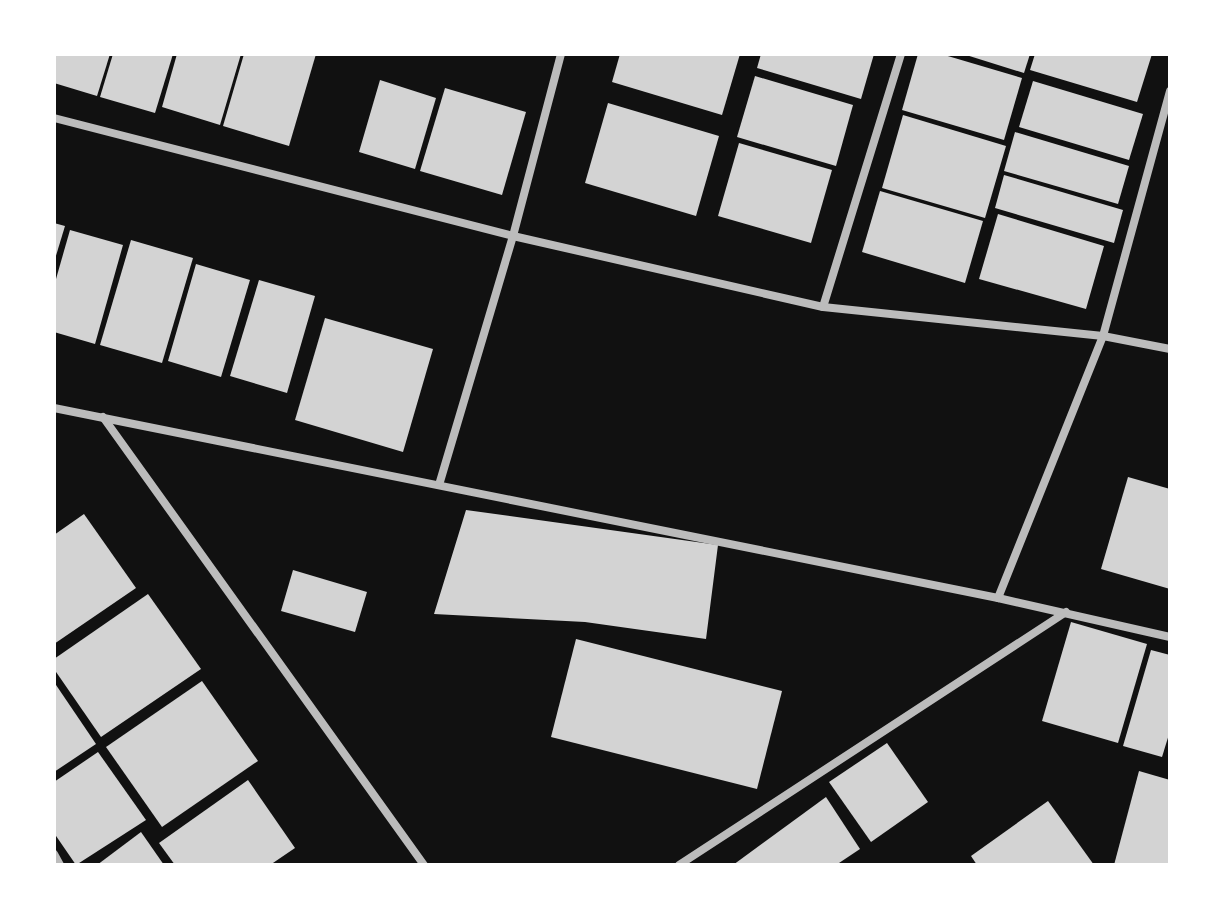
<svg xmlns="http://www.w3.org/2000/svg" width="1224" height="919" font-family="'Roboto Condensed',sans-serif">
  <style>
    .building { fill: #d3d3d3 }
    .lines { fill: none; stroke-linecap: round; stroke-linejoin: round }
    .minor { stroke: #bcbcbc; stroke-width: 8 }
  </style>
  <rect width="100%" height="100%" fill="#111"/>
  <g class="building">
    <path d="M54 54H110L97 96 54 83Z"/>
    <path d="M113 54H173L155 113 100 97Z"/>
    <path d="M177 54H241L220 125 162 107Z"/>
    <path d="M244 54H316L289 146 223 126Z"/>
    <path d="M620 54H740L722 115 612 82Z"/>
    <path d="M761 54H874L861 99 757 68Z"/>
    <path d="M918 54H941L1022 78 1004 140 902 110Z"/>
    <path d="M963 54H1030L1024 73Z"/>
    <path d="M1035 54H1152L1137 102 1030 70Z"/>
    <path d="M755 76 853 105 836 166 737 137Z"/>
    <path d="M380 80 436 98 415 169 359 152Z"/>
    <path d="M1033 81 1143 114 1129 160 1019 127Z"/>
    <path d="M445 88 526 112 502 195 420 171Z"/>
    <path d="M608 103 719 136 696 216 585 183Z"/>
    <path d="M903 115 1006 146 985 218 882 188Z"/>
    <path d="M1015 132 1129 166 1118 204 1004 171Z"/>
    <path d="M739 143 832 170 811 243 718 216Z"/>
    <path d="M1004 175 1123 210 1114 243 995 208Z"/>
    <path d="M880 191 983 221 965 283 862 252Z"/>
    <path d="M998 214 1104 246 1086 309 979 279Z"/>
    <path d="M54 223 65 226 55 259H54Z"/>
    <path d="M70 230 123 245 95 344 54 332V286Z"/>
    <path d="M131 240 193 258 162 363 100 345Z"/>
    <path d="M196 264 250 280 221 377 168 361Z"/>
    <path d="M259 280 315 296 287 393 230 376Z"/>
    <path d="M325 318 433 349 403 452 295 420Z"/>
    <path d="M1128 477 1170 489V589L1101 569Z"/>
    <path d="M466 510 718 545 706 639 585 622 434 614Z"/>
    <path d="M84 514 136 588 54 644V535Z"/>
    <path d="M293 570 367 592 355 632 281 611Z"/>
    <path d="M148 594 201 669 101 737 54 669V659Z"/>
    <path d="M1071 622 1147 644 1118 743 1042 721Z"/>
    <path d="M576 639 782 691 757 789 551 737Z"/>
    <path d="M1151 650 1170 655V731L1162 757 1123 746Z"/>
    <path d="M202 681 258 761 162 827 106 747Z"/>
    <path d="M54 682 96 744 54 772Z"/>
    <path d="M887 743 928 802 871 842 829 782Z"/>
    <path d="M98 752 146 820 76 865 54 833V782Z"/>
    <path d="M1139 771 1170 780V865H1114Z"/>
    <path d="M248 780 295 848 270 865H175L159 843Z"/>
    <path d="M826 797 860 849 836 865H733Z"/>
    <path d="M1048 801 1094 865H977L971 856Z"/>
    <path d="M141 832 164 865H97Z"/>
  </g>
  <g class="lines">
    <g class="minor">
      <path d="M54 118 513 236 823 307 1103 336 1170 349"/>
      <path d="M823 307 901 54"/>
      <path d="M54 408 998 598 1170 637"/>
      <path d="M103 417 424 865"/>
      <path d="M439 485 513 236 561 54"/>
      <path d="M998 598 1103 336 1170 91"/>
      <path d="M54 854 60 865"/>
      <path d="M679 865 1066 612"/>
    </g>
  </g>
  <rect width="1224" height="919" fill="none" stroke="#ffffff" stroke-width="112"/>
</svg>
